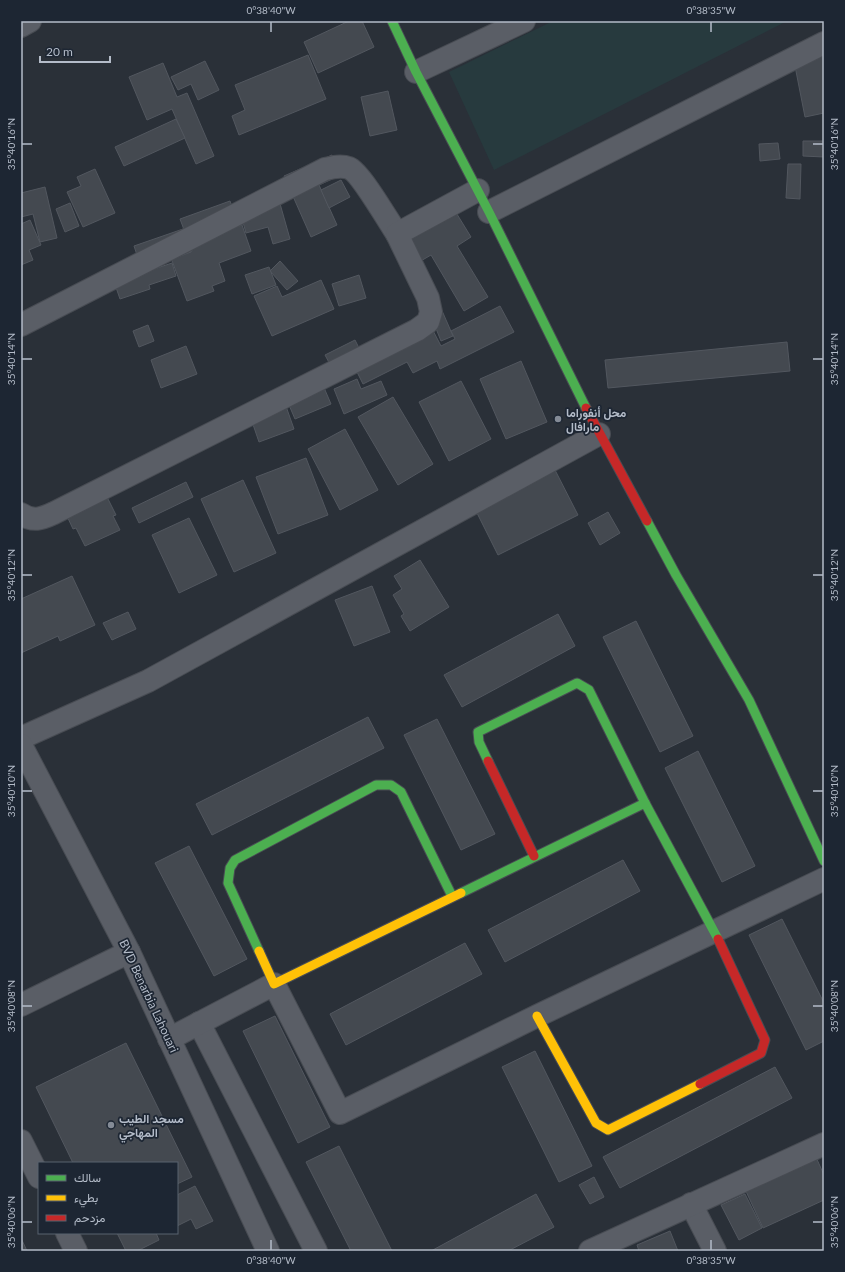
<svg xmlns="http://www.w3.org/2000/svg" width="845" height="1272" font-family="Lato,Vazirmatn,sans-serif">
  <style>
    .green { fill: #273a3e }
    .building { fill: #444950; stroke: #52575f }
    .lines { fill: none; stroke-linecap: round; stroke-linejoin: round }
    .street-casing { stroke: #484c53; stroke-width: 24 }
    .fast-casing { stroke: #484c53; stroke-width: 11 }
    .slow-casing { stroke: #484c53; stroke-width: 11 }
    .jam-casing { stroke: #484c53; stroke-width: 11 }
    .street { stroke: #5a5e66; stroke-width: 22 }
    .fast { stroke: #4caf50; stroke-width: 9 }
    .slow { stroke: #ffc107; stroke-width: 9 }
    .jam { stroke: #c62828; stroke-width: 9 }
    .ticks { fill: none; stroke: #b4bcc9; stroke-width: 1.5 }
    .poi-dot { fill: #848b96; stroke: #1d2633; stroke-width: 1.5 }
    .labels { text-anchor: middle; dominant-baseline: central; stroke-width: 3.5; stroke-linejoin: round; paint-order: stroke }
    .poi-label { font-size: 12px; font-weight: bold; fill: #b4bcc9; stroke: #1d2633; text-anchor: start }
    .street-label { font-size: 12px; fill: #b4bcc9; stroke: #1d2633 }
    .neatline { fill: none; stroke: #b4bcc9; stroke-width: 1.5 }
    .ticks-label { font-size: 10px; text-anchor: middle; fill: #b4bcc9 }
  </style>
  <rect width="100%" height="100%" fill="#2a3038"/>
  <path class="green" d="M553 21H787L494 170 449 72Z"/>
  <g class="building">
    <path d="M349 21H362L374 47 318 73 304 42Z"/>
    <path d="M824 49V113L805 117 793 56Z"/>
    <path d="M308 55 326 99 239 135 232 116 245 110 235 85Z"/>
    <path d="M205 61 219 90 198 100 191 84 178 90 171 77Z"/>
    <path d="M163 63 177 97 187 93 214 156 196 164 172 109 147 120 129 77Z"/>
    <path d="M388 91 397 130 370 136 361 97Z"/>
    <path d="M176 119 185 138 124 166 115 147Z"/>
    <path d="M803 141H824V157L803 156Z"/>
    <path d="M778 143 780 159 760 161 759 144Z"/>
    <path d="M332 155 341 175 319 185 337 225 311 237 284 176Z"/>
    <path d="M788 164H801L800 199 786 198Z"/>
    <path d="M95 169 115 213 83 227 67 192 81 186 77 177Z"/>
    <path d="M341 180 350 197 329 208 321 190Z"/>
    <path d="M45 187 57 238 40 242 33 214 21 217V193Z"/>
    <path d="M277 193 290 239 273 244 268 227 246 233 238 204Z"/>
    <path d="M230 201 239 226 242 225 251 251 219 263 225 281 212 286 214 291 187 301 171 258 192 251 180 219Z"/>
    <path d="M70 203 79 226 65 232 56 209Z"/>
    <path d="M452 206 471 237 457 246 488 297 464 311 431 255 419 262 403 235Z"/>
    <path d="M30 220 41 245 29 250 33 260 21 265V224Z"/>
    <path d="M183 229 191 252 142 270 134 246Z"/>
    <path d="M280 261 298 281 287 290 270 271Z"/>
    <path d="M172 263 176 276 149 285 150 289 120 299 110 270 142 273Z"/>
    <path d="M269 267 276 285 252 294 245 275Z"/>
    <path d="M359 275 366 298 339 306 332 284Z"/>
    <path d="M321 280 334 309 272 336 254 296 277 286 282 297Z"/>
    <path d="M440 306 453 336 441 341 429 311Z"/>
    <path d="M500 306 514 332 440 369 437 361 413 373 407 362 363 384 357 372 339 381 325 355 355 340 361 352 427 319 441 346 455 339 451 331Z"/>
    <path d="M148 325 154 341 139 347 133 331Z"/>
    <path d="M787 342 790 371 608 388 605 360Z"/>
    <path d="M186 346 197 374 161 388 151 360Z"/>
    <path d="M521 361 547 422 506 439 480 379Z"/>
    <path d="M319 376 331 404 295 419 283 391Z"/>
    <path d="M357 379 361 389 381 381 387 395 344 414 334 389Z"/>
    <path d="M461 381 491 439 449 461 419 402Z"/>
    <path d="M282 395 294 429 259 442 247 407Z"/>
    <path d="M393 397 433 464 398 485 358 417Z"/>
    <path d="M345 429 378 490 340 510 308 449Z"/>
    <path d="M306 458 328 515 278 534 256 477Z"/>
    <path d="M555 470 578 515 498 555 475 509Z"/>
    <path d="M243 480 276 553 234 572 201 499Z"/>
    <path d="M186 482 193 497 139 523 132 508Z"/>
    <path d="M100 483 116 515 113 516 120 530 85 546 76 528 73 529 60 501Z"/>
    <path d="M608 512 620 533 600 545 588 523Z"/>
    <path d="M189 518 217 575 179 593 152 535Z"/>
    <path d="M420 560 449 607 410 631 401 616 404 614 393 595 402 589 394 576Z"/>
    <path d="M72 576 95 625 60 641 58 636 21 653V599Z"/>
    <path d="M372 586 390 632 354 646 335 600Z"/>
    <path d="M128 612 136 629 112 640 103 623Z"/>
    <path d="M558 614 575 646 462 707 444 675Z"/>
    <path d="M636 621 693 736 660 752 603 637Z"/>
    <path d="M368 717 384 748 212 835 196 804Z"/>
    <path d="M437 719 495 834 461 850 404 735Z"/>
    <path d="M698 751 755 866 722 882 665 768Z"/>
    <path d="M189 846 247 959 214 976 155 863Z"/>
    <path d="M623 860 640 891 505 962 488 930Z"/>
    <path d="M782 919 824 1003V1041L806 1050 749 935Z"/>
    <path d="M465 943 482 974 346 1045 330 1014Z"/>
    <path d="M275 1016 330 1127 298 1143 243 1031Z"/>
    <path d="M126 1043 192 1177 177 1184V1163H73L36 1087Z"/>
    <path d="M535 1051 592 1166 559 1182 502 1067Z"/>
    <path d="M775 1067 792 1098 620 1188 603 1157Z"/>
    <path d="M339 1146 392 1251H351L306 1162Z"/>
    <path d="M815 1155 824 1175V1200L763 1228 744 1187Z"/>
    <path d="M594 1177 604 1197 590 1204 579 1185Z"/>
    <path d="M195 1186 213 1221 196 1229 191 1219 177 1226V1195Z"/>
    <path d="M536 1194 554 1227 508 1251H431Z"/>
    <path d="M745 1194 762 1228 739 1240 721 1205Z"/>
    <path d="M670 1231 678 1251H639L637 1245Z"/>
    <path d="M117 1233H156L159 1240 137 1251H126Z"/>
    <path d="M21 1238 27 1251H21Z"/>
  </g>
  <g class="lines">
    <g class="street-casing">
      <g id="street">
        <path d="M21 26 30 21"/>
        <path d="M416 72 524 21"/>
        <path d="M489 212 824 43"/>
        <path d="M21 325 325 169C333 167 341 165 349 168 360 172 389 222 397 234"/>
        <path d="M21 514C33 522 41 519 54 513L417 330 428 322 431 312 428 298 397 234 478 190"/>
        <path d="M21 738 148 681 599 434"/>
        <path d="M21 745 129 952 268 1251"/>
        <path d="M21 1005 129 952"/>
        <path d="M199 1023 316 1251"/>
        <path d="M169 1039 274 984 340 1113 537 1016 824 879"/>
        <path d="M21 1141 39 1177"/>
        <path d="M691 1204 715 1251"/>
        <path d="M67 1233 76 1251"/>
        <path d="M590 1251 824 1144"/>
      </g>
    </g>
    <g class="fast-casing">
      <g id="fast">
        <path d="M392 21 416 72 489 212 586 408"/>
        <path d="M647 521 676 575 749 700 824 861"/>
        <path d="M488 761 479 742 478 732 577 683 589 690 645 803 718 939"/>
        <path d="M461 893 645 803"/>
        <path d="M259 951 228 883 230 868 235 860 376 785H391L401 792 452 896"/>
      </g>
    </g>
    <g class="slow-casing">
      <g id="slow">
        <path d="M259 951 274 984 461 893"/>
        <path d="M537 1016 596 1123 608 1130 700 1084"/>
      </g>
    </g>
    <g class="jam-casing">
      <g id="jam">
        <path d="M586 408 647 521"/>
        <path d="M488 761 534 856"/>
        <path d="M700 1084 761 1053 765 1040 718 939"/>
      </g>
    </g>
    <use href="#street" class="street"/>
    <use href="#fast" class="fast"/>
    <use href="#slow" class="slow"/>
    <use href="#jam" class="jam"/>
  </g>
  <path class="ticks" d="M271 22V32M711 22V32M22 144H32M813 144H823M22 359H32M813 359H823M22 575H32M813 575H823M22 791H32M813 791H823M22 1006H32M813 1006H823M22 1222H32M813 1222H823M271 1240V1250M711 1240V1250"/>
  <g class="poi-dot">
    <circle cx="558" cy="419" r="4"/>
    <circle cx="111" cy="1125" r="4"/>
  </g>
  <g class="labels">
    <g class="poi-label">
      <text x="566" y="412">محل أنفوراما<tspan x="566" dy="14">مارافال</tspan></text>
      <text x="119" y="1118">مسجد الطيب<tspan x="119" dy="14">المهاجي</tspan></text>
    </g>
    <g class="street-label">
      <text transform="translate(149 996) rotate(65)">BVD Benarbia Lahouari</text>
    </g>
  </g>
  <rect width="845" height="1272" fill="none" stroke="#1d2633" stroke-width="44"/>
  <rect x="38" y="1162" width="140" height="72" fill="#1d2633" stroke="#59626f"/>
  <rect x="46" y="1175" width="20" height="6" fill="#4caf50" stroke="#59626f"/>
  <text x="74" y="1182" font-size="12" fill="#b4bcc9">سالك</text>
  <rect x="46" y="1195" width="20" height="6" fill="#ffc107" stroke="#59626f"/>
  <text x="74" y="1202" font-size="12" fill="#b4bcc9">بطيء</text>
  <rect x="46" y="1215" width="20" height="6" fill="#c62828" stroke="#59626f"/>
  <text x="74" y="1222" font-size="12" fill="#b4bcc9">مزدحم</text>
  <path d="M40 56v6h70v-6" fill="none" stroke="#b4bcc9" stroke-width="2"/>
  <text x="46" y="56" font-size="12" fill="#b4bcc9" stroke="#1d2633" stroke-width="3" paint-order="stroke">20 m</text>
  <rect x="22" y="22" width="801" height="1228" class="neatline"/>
  <g class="ticks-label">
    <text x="271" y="14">0°38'40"W</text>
    <text x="711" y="14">0°38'35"W</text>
    <text transform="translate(11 144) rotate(-90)" y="4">35°40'16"N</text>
    <text transform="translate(834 144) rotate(-90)" y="4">35°40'16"N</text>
    <text transform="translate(11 359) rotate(-90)" y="4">35°40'14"N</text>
    <text transform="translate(834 359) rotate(-90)" y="4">35°40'14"N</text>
    <text transform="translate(11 575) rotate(-90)" y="4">35°40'12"N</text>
    <text transform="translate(834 575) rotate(-90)" y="4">35°40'12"N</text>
    <text transform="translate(11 791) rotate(-90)" y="4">35°40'10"N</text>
    <text transform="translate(834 791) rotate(-90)" y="4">35°40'10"N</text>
    <text transform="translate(11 1006) rotate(-90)" y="4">35°40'08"N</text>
    <text transform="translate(834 1006) rotate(-90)" y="4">35°40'08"N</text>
    <text transform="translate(11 1222) rotate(-90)" y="4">35°40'06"N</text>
    <text transform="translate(834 1222) rotate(-90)" y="4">35°40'06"N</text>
    <text x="271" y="1264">0°38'40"W</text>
    <text x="711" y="1264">0°38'35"W</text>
  </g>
</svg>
